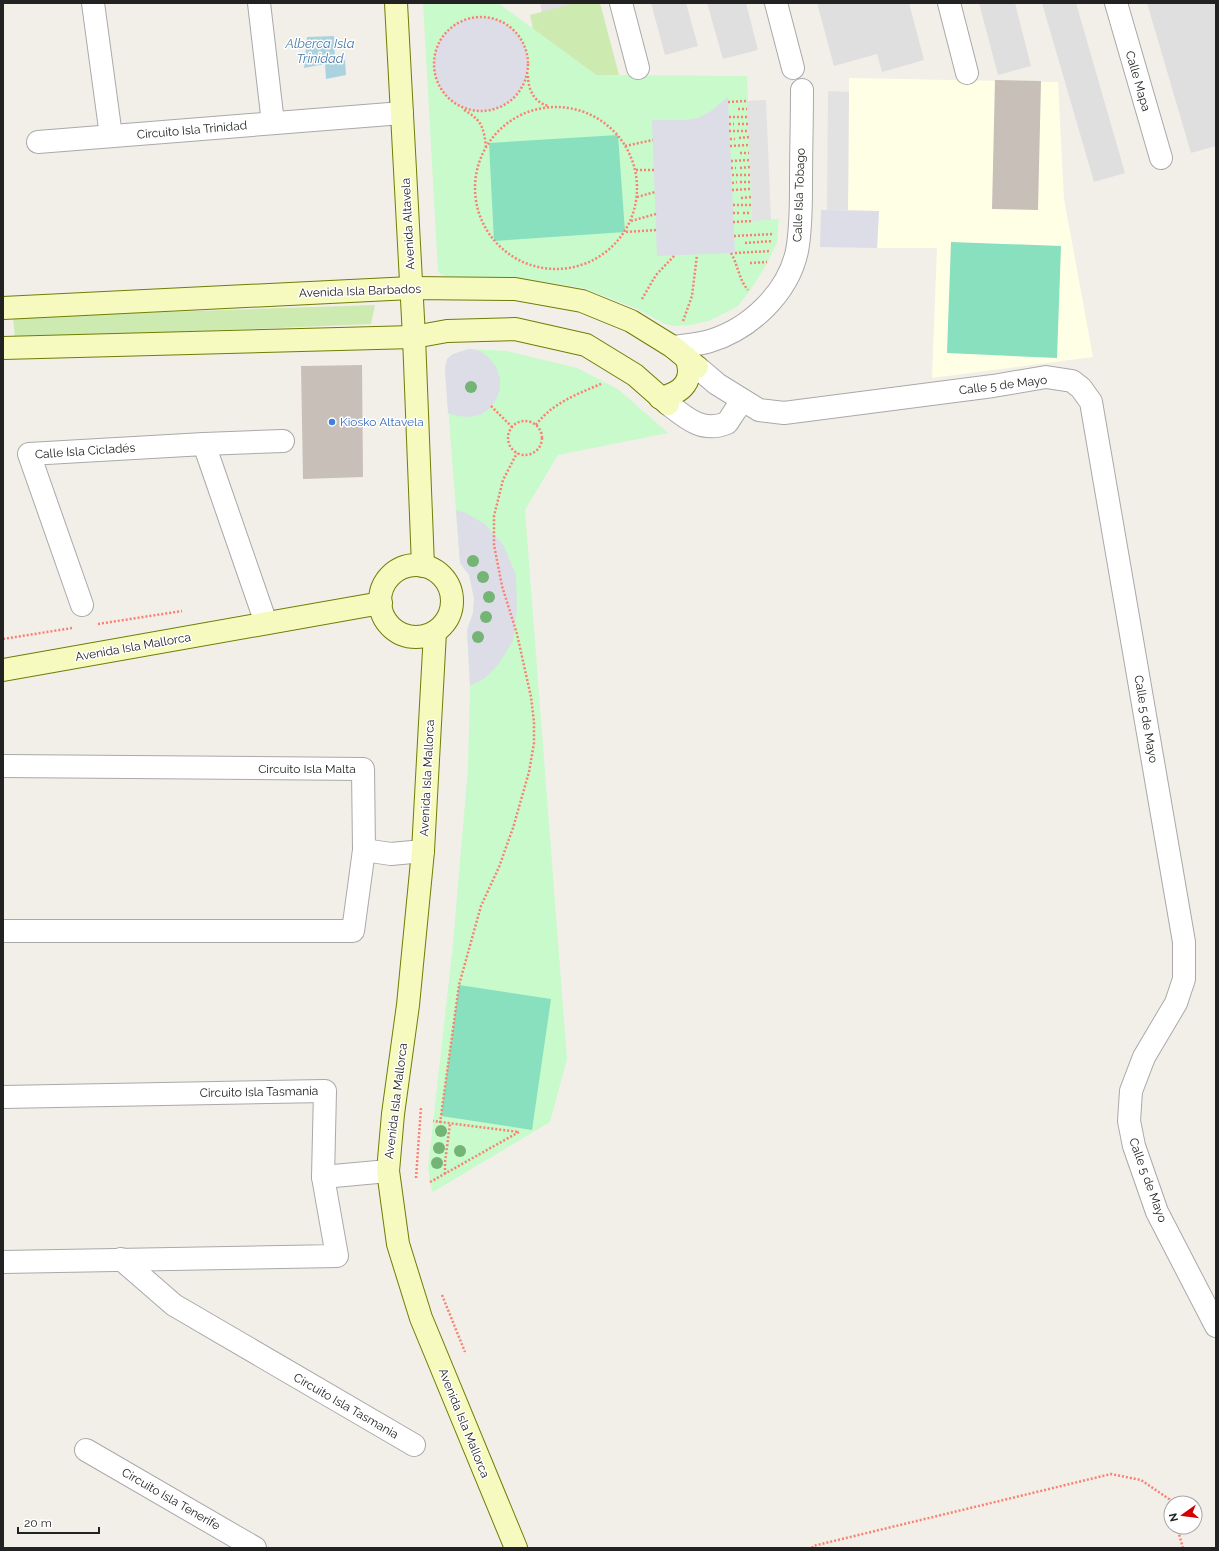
<svg xmlns="http://www.w3.org/2000/svg" width="1219" height="1551" font-family="Raleway,sans-serif">
  <style>
    .residential { fill: #e0dfdf }
    .education { fill: #ffffe5 }
    .grass { fill: #cdebb0 }
    .park { fill: #c8facc }
    .pitch { fill: #88e0be }
    .parking { fill: #e2e2e2 }
    .plaza { fill: #dddde8 }
    .water { fill: #aad3df }
    .building { fill: #c7bfb8 }
    .lines { fill: none; stroke-linecap: round; stroke-linejoin: round }
    .street-casing { stroke: #a9a9a9; stroke-width: 24 }
    .secondary-casing { stroke: #707d05; stroke-width: 24 }
    .path { stroke: #fa8072; stroke-width: 2.5; stroke-dasharray: 2 2; stroke-linecap: butt }
    .street { stroke: #fff; stroke-width: 22 }
    .secondary { stroke: #f7fabf; stroke-width: 22 }
    .tree { fill: #74b475 }
    .shop-dot { fill: #3f7fe0; stroke: #fff; stroke-width: 1.5 }
    .labels { text-anchor: middle; dominant-baseline: central; stroke-width: 3; stroke-linejoin: round; paint-order: stroke }
    .street-label { font-size: 12px; fill: #222; stroke: #fff }
    .shop-label { font-size: 12px; fill: #366cbe; stroke: #fff; text-anchor: start }
    .water-label { font-size: 13px; font-style: italic; fill: #4a7aab; stroke: #fff }
  </style>
  <rect width="100%" height="100%" fill="#f2efe9"/>
  <g class="residential">
    <path d="M540 3H576V4L542 13Z"/>
    <path d="M651 3H686L698 46 665 55Z"/>
    <path d="M707 3H746L758 50 723 59Z"/>
    <path d="M817 3H909L924 60 882 72 877 54 834 66Z"/>
    <path d="M979 3H1015L1031 66 998 75Z"/>
    <path d="M1042 3H1076L1125 173 1094 182Z"/>
    <path d="M1147 3H1216V146L1191 153Z"/>
  </g>
  <path class="education" d="M849 78 1058 82 1064 199 1093 357 932 378 937 248H877L879 211 848 210Z"/>
  <g class="grass">
    <path d="M576 3H600L619 75H596L533 29 530 15Z"/>
    <path d="M375 305 371 324 15 339 13 317Z"/>
  </g>
  <g class="park">
    <path d="M423 3H498L596 75 747 76 752 220 779 219 777 243 764 269 749 292 738 306 725 313 708 321 690 325 675 326 665 324 635 308 583 288 514 277H450L442 275 438 271Z"/>
    <path d="M469 349 507 351 577 368 618 389 668 433 558 455 525 510 567 1059 550 1122 433 1192 431 1188 428 1168 453 944 468 768 470 686 467 630 473 613 474 598 469 575 460 563 445 366C448 353 457 353 469 349Z"/>
  </g>
  <g class="pitch">
    <path d="M618 135 625 232 494 241 489 143Z"/>
    <path d="M951 242 1061 246 1057 358 947 353Z"/>
    <path d="M459 985 551 999 532 1130 441 1116Z"/>
  </g>
  <g class="parking">
    <path d="M828 91 849 92 848 210H827Z"/>
    <path d="M766 100 771 220 752 221 747 101Z"/>
  </g>
  <g class="plaza">
    <circle cx="481" cy="64" r="47"/>
    <path d="M728 97 735 253 657 256 652 120H684L698 118 711 111Z"/>
    <path d="M821 210 879 211 877 248 820 247Z"/>
    <path d="M469 349 480 351 489 358 496 367 500 378V389L496 400 489 409 480 415 469 417 457 416 448 413 445 370 447 359 453 354Z"/>
    <path d="M456 510 466 513 485 524 504 546 516 575 517 609 513 641 498 665 485 678 470 686 467 630 473 613 474 598 469 575 460 563Z"/>
  </g>
  <path class="water" d="M334 36 335 61 345 60 346 75 326 79 325 64 304 68 307 37Z"/>
  <g class="building">
    <path d="M995 80 1041 81 1038 210 992 209Z"/>
    <path d="M362 365 363 477 303 479 301 366Z"/>
  </g>
  <g class="lines">
    <g class="street-casing">
      <g id="street">
        <path d="M93 3 111 136"/>
        <path d="M259 3 273 123"/>
        <path d="M621 3 638 68"/>
        <path d="M776 3 793 68"/>
        <path d="M949 3 967 73"/>
        <path d="M1116 3 1161 158"/>
        <path d="M38 142 402 113"/>
        <path d="M673 347C685 345 698 345 710 341 750 329 788 293 797 251 801 230 801 207 801 185 801 153 802 122 802 90"/>
        <path d="M697 367 717 384 759 410 784 413 993 386 1046 377 1072 381 1081 388 1091 402 1184 942V979L1176 1003 1144 1057 1131 1091 1129 1121 1134 1146 1157 1212 1216 1326"/>
        <path d="M668 404C687 419 703 433 727 423 733 415 736 406 745 402"/>
        <path d="M204 444 283 441"/>
        <path d="M82 605 29 454 204 444 266 623"/>
        <path d="M3 766 363 769 364 850 353 931H3"/>
        <path d="M364 850 391 854 423 851"/>
        <path d="M3 1097 325 1091 323 1177 337 1256 3 1262"/>
        <path d="M323 1177 388 1171"/>
        <path d="M121 1259 174 1305 414 1445"/>
        <path d="M86 1450 255 1548"/>
      </g>
    </g>
    <g class="secondary-casing">
      <g id="secondary">
        <path d="M396 3 414 337 423 566"/>
        <path d="M3 308 411 288 515 289 582 301 631 321 673 347 697 367"/>
        <path d="M3 348 414 337 447 331 515 329 586 345 635 375 668 404"/>
        <path d="M660 398C683 393 695 380 686 357"/>
        <circle cx="416" cy="601" r="36"/>
        <path d="M435 632 423 851 408 1005 393 1114 388 1171 398 1244 421 1318 516 1548"/>
        <path d="M3 670 381 603"/>
      </g>
    </g>
    <g class="path">
      <circle cx="481" cy="64" r="47"/>
      <path d="M528 76C528 89 534 103 549 106"/>
      <path d="M728 102 747 101"/>
      <circle cx="556" cy="188" r="81"/>
      <path d="M738 109H747"/>
      <path d="M464 110C482 120 484 128 486 148"/>
      <path d="M729 117H748"/>
      <path d="M729 124H734"/>
      <path d="M738 124H748"/>
      <path d="M729 131H748"/>
      <path d="M739 138 749 137"/>
      <path d="M730 139H735"/>
      <path d="M625 146 653 140"/>
      <path d="M730 146 749 145"/>
      <path d="M740 153H749"/>
      <path d="M731 161 750 160"/>
      <path d="M731 168H736"/>
      <path d="M740 168 750 167"/>
      <path d="M636 170H654"/>
      <path d="M732 175H750"/>
      <path d="M740 182H750"/>
      <path d="M732 183 737 182"/>
      <path d="M732 190 750 189"/>
      <path d="M637 197 655 192"/>
      <path d="M741 198 751 197"/>
      <path d="M733 205H751"/>
      <path d="M733 213H739"/>
      <path d="M743 213H751"/>
      <path d="M631 221 656 214"/>
      <path d="M733 222 752 221"/>
      <path d="M626 232 657 230"/>
      <path d="M734 236 774 234"/>
      <path d="M745 243 773 241"/>
      <path d="M731 253C738 265 739 280 748 290"/>
      <path d="M735 253 770 251"/>
      <path d="M750 263 767 262"/>
      <path d="M642 299 656 275 675 255"/>
      <path d="M683 321 692 296 697 255"/>
      <path d="M491 406 512 427"/>
      <circle cx="525" cy="438" r="17"/>
      <path d="M536 425C551 404 577 394 601 384"/>
      <path d="M98 624 182 611"/>
      <path d="M3 639 72 628"/>
      <path d="M440 1123 459 985 481 906 499 867 513 828 529 772 534 743V722L531 697 517 634 502 586 494 545V516L503 480 517 453"/>
      <path d="M445 1174V1162L450 1124"/>
      <path d="M416 1178 421 1107"/>
      <path d="M430 1182 519 1132 433 1121"/>
      <path d="M442 1295 465 1352"/>
      <path d="M1177 1527 1183 1548"/>
      <path d="M812 1548 813 1546 1111 1474 1141 1480 1169 1499 1171 1507"/>
    </g>
    <use href="#street" class="street"/>
    <use href="#secondary" class="secondary"/>
  </g>
  <g class="tree">
    <circle cx="471" cy="387" r="6"/>
    <circle cx="473" cy="561" r="6"/>
    <circle cx="483" cy="577" r="6"/>
    <circle cx="489" cy="597" r="6"/>
    <circle cx="486" cy="617" r="6"/>
    <circle cx="478" cy="637" r="6"/>
    <circle cx="441" cy="1131" r="6"/>
    <circle cx="439" cy="1148" r="6"/>
    <circle cx="460" cy="1151" r="6"/>
    <circle cx="437" cy="1163" r="6"/>
  </g>
  <circle class="shop-dot" cx="332" cy="422" r="4"/>
  <g class="labels">
    <g class="street-label">
      <text transform="translate(1138 81) rotate(74)">Calle Mapa</text>
      <text transform="translate(192 130) rotate(-5)">Circuito Isla Trinidad</text>
      <text transform="translate(799 195) rotate(-88)">Calle Isla Tobago</text>
      <text transform="translate(408 224) rotate(-93)">Avenida Altavela</text>
      <text transform="translate(360 291) rotate(-2)">Avenida Isla Barbados</text>
      <text transform="translate(1003 385) rotate(-7)">Calle 5 de Mayo</text>
      <text transform="translate(85 451) rotate(-4)">Calle Isla Cicladés</text>
      <text transform="translate(133 647) rotate(-10)">Avenida Isla Mallorca</text>
      <text transform="translate(1146 719) rotate(80)">Calle 5 de Mayo</text>
      <text x="307" y="769">Circuito Isla Malta</text>
      <text transform="translate(427 778) rotate(-87)">Avenida Isla Mallorca</text>
      <text transform="translate(259 1092) rotate(-1)">Circuito Isla Tasmania</text>
      <text transform="translate(396 1101) rotate(-83)">Avenida Isla Mallorca</text>
      <text transform="translate(1148 1180) rotate(70)">Calle 5 de Mayo</text>
      <text transform="translate(346 1406) rotate(30)">Circuito Isla Tasmania</text>
      <text transform="translate(464 1423) rotate(68)">Avenida Isla Mallorca</text>
      <text transform="translate(171 1499) rotate(30)">Circuito Isla Tenerife</text>
    </g>
    <g class="shop-label">
      <text x="340" y="422">Kiosko Altavela</text>
    </g>
    <g class="water-label">
      <text x="320" y="43">Alberca Isla<tspan x="320" dy="15">Trinidad</tspan></text>
    </g>
  </g>
  <rect width="1219" height="1551" fill="none" stroke="#222222" stroke-width="8"/>
  <g transform="translate(1183 1515) rotate(256)"><circle r="19" fill="#ffffff" stroke="#a7a7a7"/>
  <path d="M0-3L7 15L0 10L-7 15Z" fill="#d40000"/>
  <text y="-6" font-size="11" font-weight="bold" text-anchor="middle" fill="#222222">N</text>
  </g>
  <path d="M18 1527v6h81v-6" fill="none" stroke="#222222" stroke-width="2"/>
  <text x="24" y="1527" font-size="12" fill="#222222" stroke="#ffffff" stroke-width="3" paint-order="stroke">20 m</text>
</svg>
